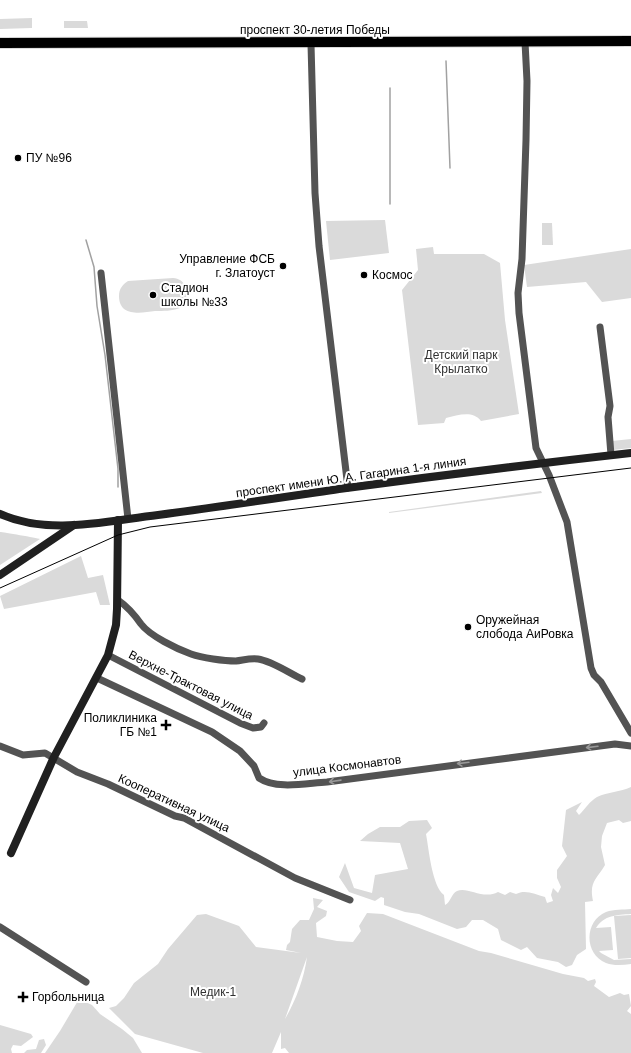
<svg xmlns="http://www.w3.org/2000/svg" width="631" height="1053" font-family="Arial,sans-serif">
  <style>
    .green { fill: #dadada; fill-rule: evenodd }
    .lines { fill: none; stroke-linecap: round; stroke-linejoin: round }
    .stream { stroke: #a1a1a1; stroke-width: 1.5 }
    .primary-casing { stroke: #dbdbdb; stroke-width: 12 }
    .street { stroke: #535353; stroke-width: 7 }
    .secondary { stroke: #202020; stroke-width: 8 }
    .primary { stroke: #000; stroke-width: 10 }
    .tram { stroke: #000; stroke-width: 1 }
    .oneway { stroke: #989898 }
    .poi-dot { fill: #000; stroke: #fff; stroke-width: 1.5 }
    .labels { text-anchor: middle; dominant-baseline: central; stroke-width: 4; stroke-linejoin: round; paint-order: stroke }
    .street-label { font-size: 12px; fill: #000; stroke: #fff }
    .poi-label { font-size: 12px; fill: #000; stroke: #fff; text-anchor: start }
    .park-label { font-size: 12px; fill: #313131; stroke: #fff }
  </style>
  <rect width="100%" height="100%" fill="#fff"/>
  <g class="green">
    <path d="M32 18V28L0 29V19Z"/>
    <path d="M64 21H87L88 28H64Z"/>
    <path d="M385 220 389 253 330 260 326 221Z"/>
    <path d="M542 223H552L553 245H542Z"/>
    <path d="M433 247 434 254H484L500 263 505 320 519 414 481 421C473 410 458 415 446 418L444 423 418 425 402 290 418 270 416 249Z"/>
    <path d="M631 249V298L602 302 586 282 527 287 524 265Z"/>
    <path d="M173 278C185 279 188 289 186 300L180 308C172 311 163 311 155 311 141 313 119 317 119 296 119 289 122 285 128 281Z"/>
    <path d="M631 439V448L613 450 612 441Z"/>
    <path d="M541 491 542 493 389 513V512Z"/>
    <path d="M0 532C3 532 37 538 40 539L0 565Z"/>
    <path d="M81 556 88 578 103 575 110 605H100L96 592 4 609 0 596Z"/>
    <path d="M631 787V821L623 823 619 820 607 823 602 836 601 847 605 865C596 880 589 882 593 901L585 902 586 949 577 955 572 965 566 967 558 962 537 958 527 947 521 950 501 940 498 929 483 920H472L466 927 457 929 419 914 405 912 384 905V898L381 897 375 901 349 892 339 877 345 863 354 888 372 893 375 875 408 869 400 843 360 841 368 834 380 827H400L409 821 427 820 432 828 426 834C429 850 432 886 444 895L445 905C451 902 451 894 457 891 467 886 483 900 498 892L505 895 510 892 516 894C525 889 535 894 545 897L547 903 553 901 551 895 553 888 558 893 561 887 557 878V870L567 856 562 846 566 810 582 802 576 811 579 815C585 809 590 801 597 797 608 792 620 792 631 787Z"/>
    <path d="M313 898 323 900 317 907 327 911 326 916 316 923 317 937 337 941 353 942 361 931 359 926 367 913 383 914 479 951 491 953 563 974 584 978 588 981 595 979 596 982 594 986 609 997 620 993 624 995 629 994 631 1006 627 1011 631 1014V1053H289L285 1048 281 1049V1032L272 1053H203L135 1034 109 1008 116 1006 124 998 134 983 158 964 168 949 197 915 206 914 239 926 256 947 301 953 286 950 287 945 290 942 292 929 300 920H309L314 909ZM307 957C304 979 296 1000 285 1019Z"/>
    <path d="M631 909V914C617 915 604 915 596 928L611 927 613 950 599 951 601 953 614 960 631 959V964C623 965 614 966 606 963 584 954 584 921 606 912 614 909 623 910 631 909Z"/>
    <path d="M631 915V958L618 959 614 916Z"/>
    <path d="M79 999 92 1005 100 1014 122 1029 133 1038 142 1053H45L60 1031Z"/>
    <path d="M0 1025 31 1034 33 1037 21 1046 13 1045 11 1049 12 1053H0Z"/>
    <path d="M44 1039 46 1045 41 1053H24L27 1050 36 1049 39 1040Z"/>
  </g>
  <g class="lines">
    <g class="stream">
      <path d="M446 61 450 168"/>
      <path d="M390 88V204"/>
      <path d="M86 240 94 267 97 306 105 355 118 469V487"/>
    </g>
    <g class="primary-casing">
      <path id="primary" d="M0 43 631 41"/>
    </g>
    <g class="street">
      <path d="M525 42 527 81 526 140 522 259 518 293 519 313 536 448 549 475 567 522 591 668 594 675 601 682 631 733"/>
      <path d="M311 44 315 193 319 246 348 488"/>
      <path d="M101 273 128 519"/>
      <path d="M600 327 610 406 608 417 611 455"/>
      <path d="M118 600C128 607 134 614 141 624 150 636 177 649 191 654 202 658 224 661 236 661 244 660 250 658 258 659 272 661 289 673 302 679"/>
      <path d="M108 655 240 723 253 728 261 727 264 723"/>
      <path d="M97 678 212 732 240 751 254 766 259 778C277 790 307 783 327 782L615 744 631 746"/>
      <path d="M0 746 23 755 45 753 77 772 108 784 175 816 184 818 295 878 350 900"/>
      <path d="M0 927 86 982"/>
    </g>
    <g class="secondary">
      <path d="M0 514C49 536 106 521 158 515 218 507 278 498 339 489 436 476 533 464 631 453"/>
      <path d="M0 575 74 525"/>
      <path d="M11 853 54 757 108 655 116 625 117 609 118 520"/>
    </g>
    <use href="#primary" class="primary"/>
    <path class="tram" d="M0 588 118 535 150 527 631 468"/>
  </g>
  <defs><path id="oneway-shaft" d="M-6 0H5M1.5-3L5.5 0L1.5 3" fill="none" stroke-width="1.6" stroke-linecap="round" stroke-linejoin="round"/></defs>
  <g class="oneway">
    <use href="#oneway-shaft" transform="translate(592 747) rotate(173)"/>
    <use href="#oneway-shaft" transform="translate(463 763) rotate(173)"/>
    <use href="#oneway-shaft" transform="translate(335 781) rotate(172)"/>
  </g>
  <g class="poi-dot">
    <circle cx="18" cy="158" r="4"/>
    <circle cx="283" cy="266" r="4"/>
    <circle cx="364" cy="275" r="4"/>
    <circle cx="153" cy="295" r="4"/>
    <circle cx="468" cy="627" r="4"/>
    <path d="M164 719h4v4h4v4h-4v4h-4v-4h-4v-4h4z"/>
    <path d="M21 991h4v4h4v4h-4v4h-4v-4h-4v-4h4z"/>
  </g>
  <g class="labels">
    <g class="street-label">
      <text x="315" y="30">проспект 30-летия Победы</text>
      <text transform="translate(351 477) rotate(-8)">проспект имени Ю. А. Гагарина 1-я линия</text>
      <text transform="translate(191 685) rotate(27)">Верхне-Трактовая улица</text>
      <text transform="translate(347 766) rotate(-7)">улица Космонавтов</text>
      <text transform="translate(174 803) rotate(25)">Кооперативная улица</text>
    </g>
    <g class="poi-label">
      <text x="26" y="158">ПУ №96</text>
      <text x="275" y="259" text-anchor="end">Управление ФСБ<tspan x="275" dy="14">г. Златоуст</tspan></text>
      <text x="372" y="275">Космос</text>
      <text x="161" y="288">Стадион<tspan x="161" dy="14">школы №33</tspan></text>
      <text x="476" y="620">Оружейная<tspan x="476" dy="14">слобода АиРовка</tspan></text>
      <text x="157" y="718" text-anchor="end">Поликлиника<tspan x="157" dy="14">ГБ №1</tspan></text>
      <text x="32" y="997">Горбольница</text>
    </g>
    <g class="park-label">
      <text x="461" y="355">Детский парк<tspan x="461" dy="14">Крылатко</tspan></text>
      <text x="213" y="992">Медик-1</text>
    </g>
  </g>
</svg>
